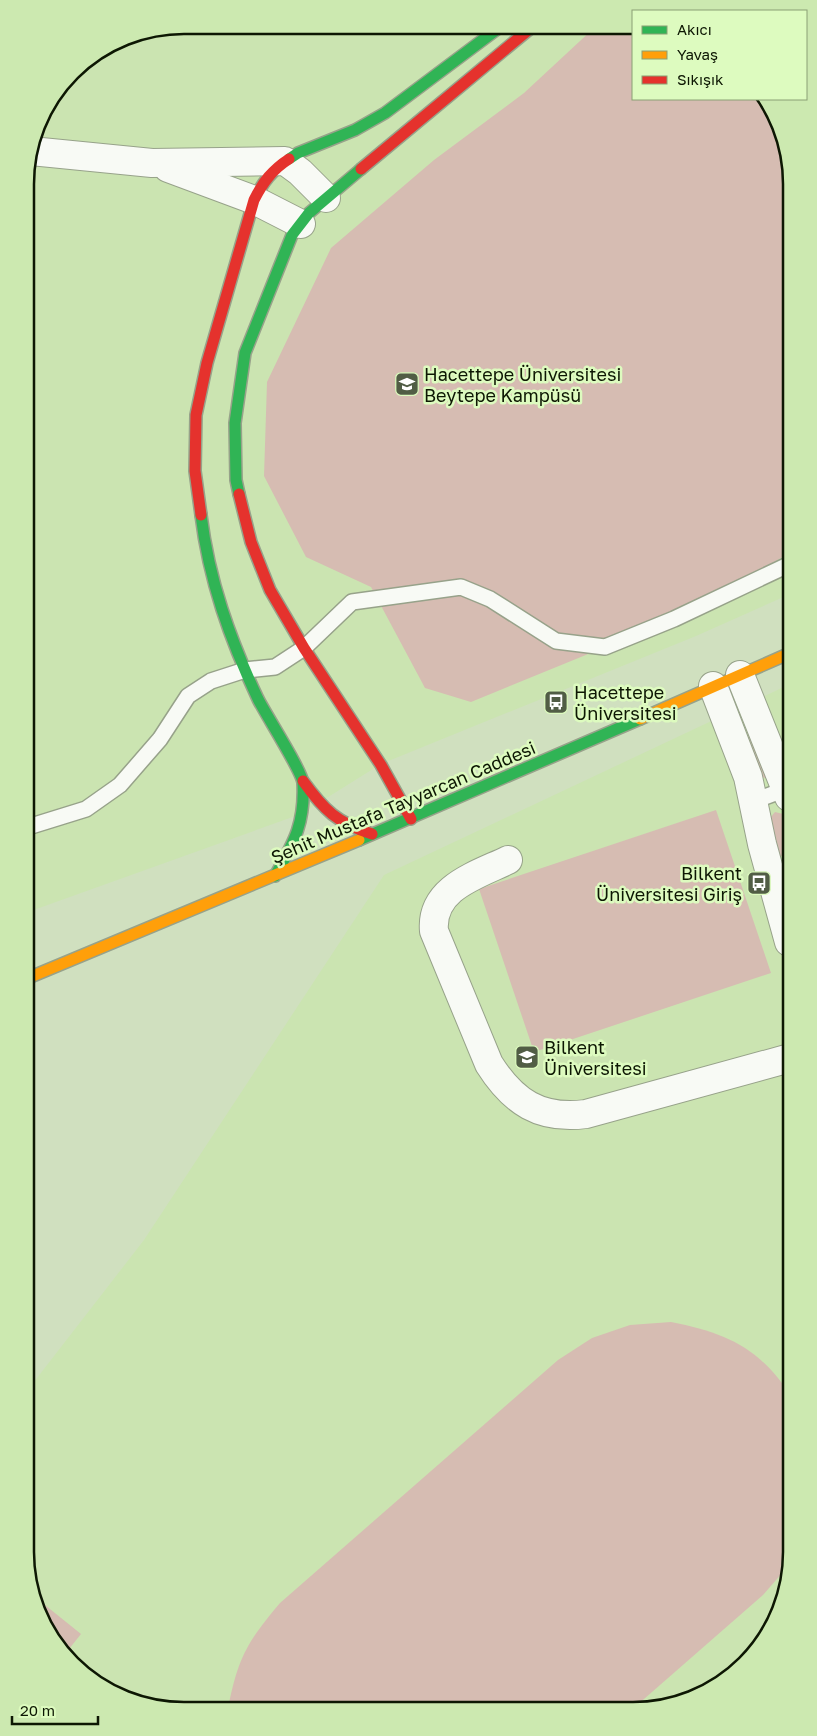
<svg xmlns="http://www.w3.org/2000/svg" width="817" height="1736" font-family="'Golos Text',sans-serif">
  <style>
    .built { fill: #cbe4b1 }
    .green { fill: #d6bcb2 }
    .lines { fill: none; stroke-linecap: round; stroke-linejoin: round }
    .lane-casing { stroke: #97a28a; stroke-width: 18 }
    .street-casing { stroke: #97a28a; stroke-width: 30 }
    .fast-casing { stroke: #97a28a; stroke-width: 14 }
    .slow-casing { stroke: #97a28a; stroke-width: 14 }
    .jam-casing { stroke: #97a28a; stroke-width: 14 }
    .lane { stroke: #f8faf5; stroke-width: 15 }
    .street { stroke: #f8faf5; stroke-width: 28 }
    .fast { stroke: #30b455; stroke-width: 11 }
    .slow { stroke: #ff9f0a; stroke-width: 11 }
    .jam { stroke: #e5322d; stroke-width: 11 }
    .labels { text-anchor: middle; dominant-baseline: central; stroke-width: 5; stroke-linejoin: round; paint-order: stroke }
    .poi-label { font-size: 18px; fill: #0d1703; stroke: #ddfbbf; text-anchor: start }
    .street-label { font-size: 18px; fill: #0d1703; stroke: #ddfbbf }
    .rim { fill: none; stroke: #0d1703; stroke-width: 2.5 }
  </style>
  <rect width="100%" height="100%" fill="#d0e0bf"/>
  <g class="built">
    <path d="M184 25 633 28V99H766L787 142 788 595 696 636 381 764 301 814 28 912 25 173 41 113 79 65 123 37Z"/>
    <path d="M788 685 792 1563 780 1613 753 1657 721 1684 675 1706 153 1708 79 1671 46 1632 30 1594V1387L144 1240 384 875Z"/>
  </g>
  <g class="green">
    <path d="M594 28H633V99H766L787 142 788 554 674 619 471 702 425 688 371 587 306 557 264 476 267 382 331 248 434 160 524 93Z"/>
    <path d="M741 710 767 779 760 776Z"/>
    <path d="M716 810 771 973 534 1052 479 889Z"/>
    <path d="M775 812 783 814 789 831V855L776 857 770 818Z"/>
    <path d="M671 1322C726 1333 759 1347 791 1396L792 1560 790 1564 763 1595 636 1706 228 1708C238 1658 247 1642 280 1603L558 1360 592 1338 630 1325Z"/>
    <path d="M30 1593 81 1634 65 1654 46 1632Z"/>
  </g>
  <g class="lines">
    <g class="lane-casing">
      <g id="lane">
        <path d="M754 801 786 789"/>
        <path d="M28 827 86 809 120 785 160 739 188 696 211 681 245 670 275 667 304 648 352 602 461 587 490 599 556 641 605 647 674 619 788 565"/>
      </g>
    </g>
    <g class="street-casing">
      <g id="street">
        <path d="M31 151 152 163 285 161 300 172 326 198"/>
        <path d="M168 168 254 200 301 224"/>
        <path d="M740 675 789 797"/>
        <path d="M713 686 748 777 762 844 789 942"/>
        <path d="M508 860C477 875 430 888 434 931L489 1064C513 1102 540 1120 586 1114L790 1058"/>
      </g>
    </g>
    <g class="fast-casing">
      <g id="fast">
        <path d="M289 159 298 153 355 130 385 113 500 27"/>
        <path d="M239 494 236 480 235 423 245 353 292 235 309 213 361 169"/>
        <path d="M201 515C209 581 230 639 258 699 266 715 302 771 303 783 305 824 294 842 275 876"/>
        <path d="M359 840 640 719"/>
      </g>
    </g>
    <g class="slow-casing">
      <g id="slow">
        <path d="M640 719 788 654"/>
        <path d="M28 978 359 840"/>
      </g>
    </g>
    <g class="jam-casing">
      <g id="jam">
        <path d="M361 169 532 27"/>
        <path d="M239 494 251 542 270 590 304 648 381 765 411 819"/>
        <path d="M201 515 195 471 196 415 207 363 254 200C263 182 272 170 289 159"/>
        <path d="M303 781C324 810 337 823 372 834"/>
      </g>
    </g>
    <use href="#lane" class="lane"/>
    <use href="#street" class="street"/>
    <use href="#fast" class="fast"/>
    <use href="#slow" class="slow"/>
    <use href="#jam" class="jam"/>
  </g>
  <defs>
    <g id="university-square" transform="scale(1.25)"><rect x="-9" y="-9" width="18" height="18" rx="4" fill="#515d45" stroke="#ddfbbf"/><path d="M0-5L7-2L0 1L-7-2ZM-4 1L0 2.5L4 1V4Q0 6-4 4Z" fill="#fff"/></g>
    <g id="bus-square" transform="scale(1.25)"><rect x="-9" y="-9" width="18" height="18" rx="4" fill="#515d45" stroke="#ddfbbf"/><path d="M-5-6H5V4H4V6H2V4H-2V6H-4V4H-5ZM-3.5-4V0h7V-4ZM-3.5 1.2v1.5H-2V1.2ZM2 1.2v1.5H3.5V1.2Z" fill="#fff"/></g>
  </defs>
  <g fill-rule="evenodd">
    <use href="#university-square" x="407" y="384"/>
    <use href="#bus-square" x="556" y="702"/>
    <use href="#bus-square" x="759" y="883"/>
    <use href="#university-square" x="527" y="1057"/>
  </g>
  <g class="labels">
    <g class="poi-label">
      <text x="424" y="374">Hacettepe Üniversitesi<tspan x="424" dy="21">Beytepe Kampüsü</tspan></text>
      <text x="574" y="692">Hacettepe<tspan x="574" dy="21">Üniversitesi</tspan></text>
      <text x="742" y="873" text-anchor="end">Bilkent<tspan x="742" dy="21">Üniversitesi Giriş</tspan></text>
      <text x="544" y="1047">Bilkent<tspan x="544" dy="21">Üniversitesi</tspan></text>
    </g>
    <g class="street-label">
      <text transform="translate(403 802) rotate(-23)">Şehit Mustafa Tayyarcan Caddesi</text>
    </g>
  </g>
  <path d="M0 0H817V1736H0ZM184 34H633A150 150 0 0 1 783 184V1552A150 150 0 0 1 633 1702H184A150 150 0 0 1 34 1552V184A150 150 0 0 1 184 34Z" fill="#cce9b0" fill-rule="evenodd"/>
  <path class="rim" d="M184 34H633A150 150 0 0 1 783 184V1552A150 150 0 0 1 633 1702H184A150 150 0 0 1 34 1552V184A150 150 0 0 1 184 34Z"/>
  <rect x="632" y="10" width="175" height="90" fill="#ddfbbf" stroke="#8aa074"/>
  <rect x="642" y="26" width="25" height="8" fill="#30b455" stroke="#8aa074"/>
  <text x="677" y="35" font-size="15" fill="#0d1703">Akıcı</text>
  <rect x="642" y="51" width="25" height="8" fill="#ff9f0a" stroke="#8aa074"/>
  <text x="677" y="60" font-size="15" fill="#0d1703">Yavaş</text>
  <rect x="642" y="76" width="25" height="8" fill="#e5322d" stroke="#8aa074"/>
  <text x="677" y="85" font-size="15" fill="#0d1703">Sıkışık</text>
  <path d="M12 1716v8h86v-8" fill="none" stroke="#0d1703" stroke-width="2.5"/>
  <text x="20" y="1716" font-size="15" fill="#0d1703" stroke="#ddfbbf" stroke-width="4" paint-order="stroke">20 m</text>
</svg>
